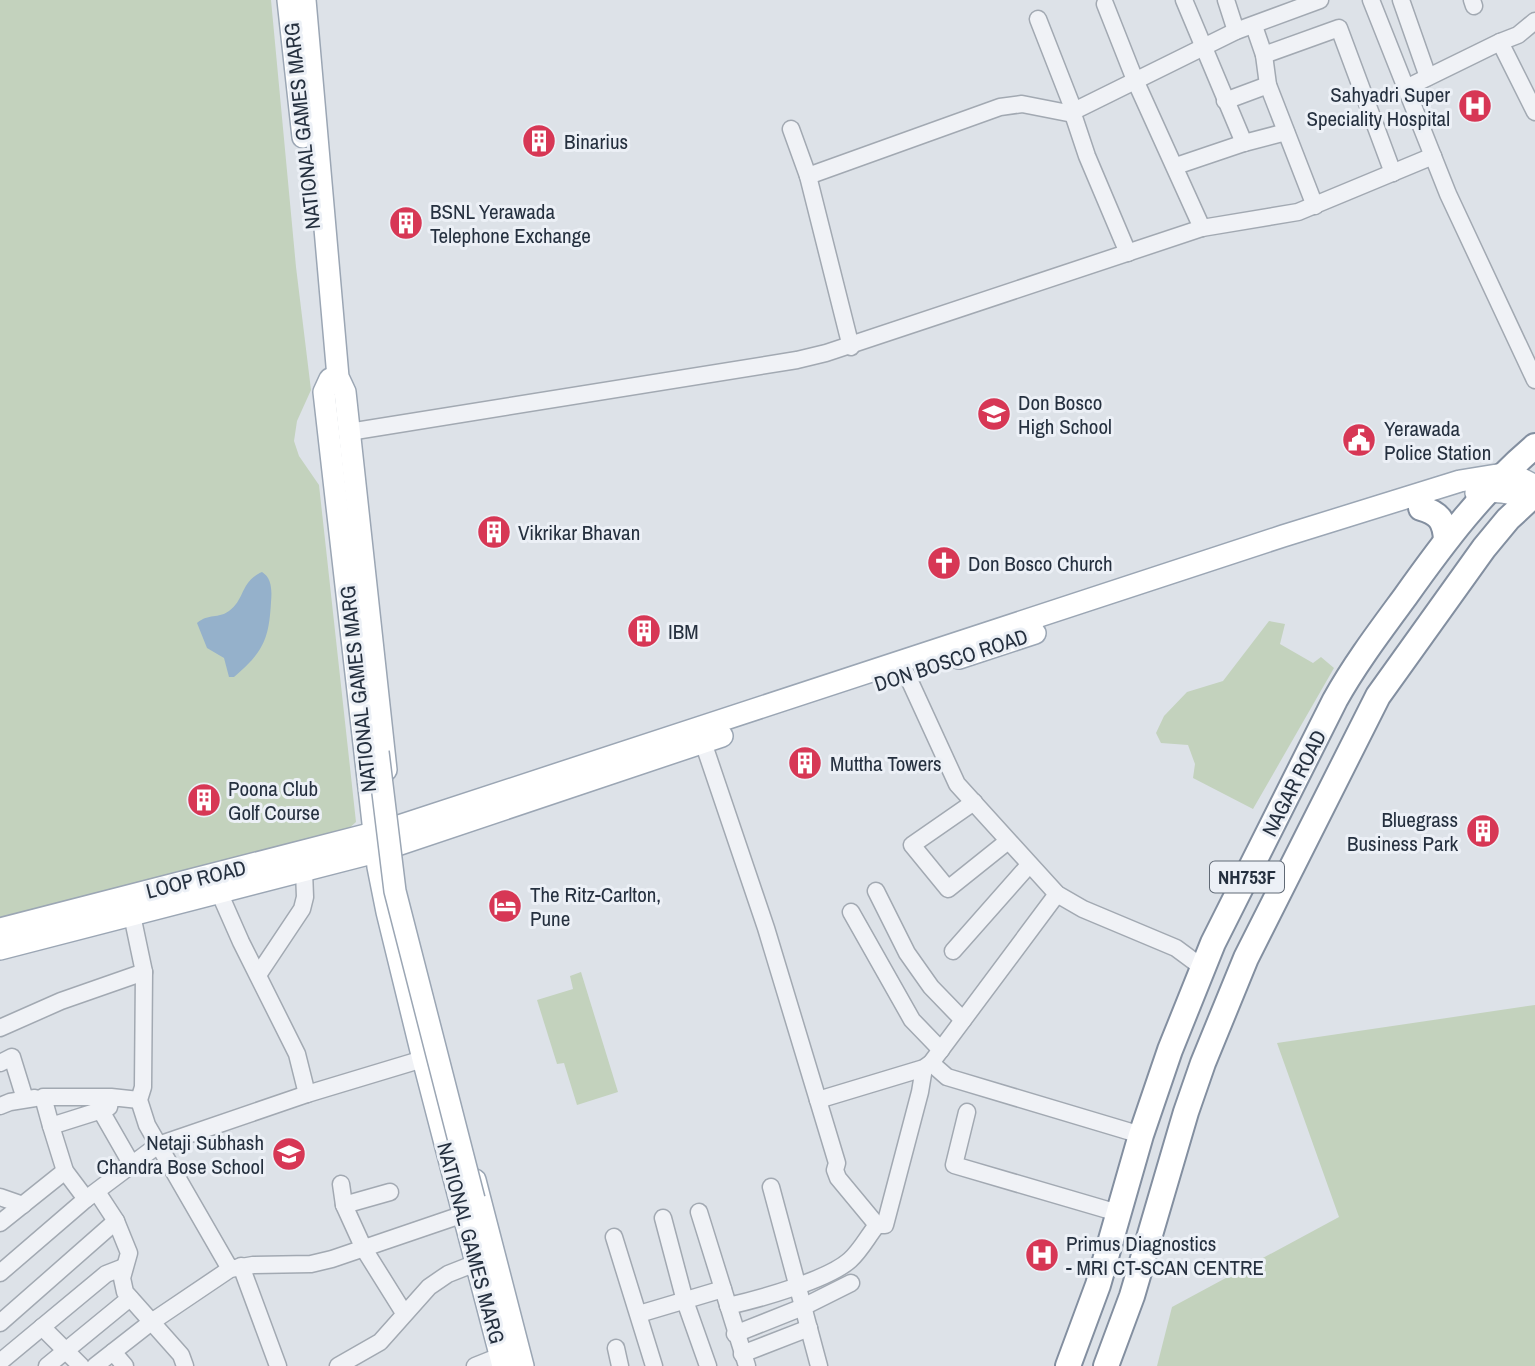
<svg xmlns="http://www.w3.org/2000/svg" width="1535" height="1366" font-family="'Archivo Narrow',sans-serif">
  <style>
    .green { fill: #c3d2bd }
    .water { fill: #95b1cb }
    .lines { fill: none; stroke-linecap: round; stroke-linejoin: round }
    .minor-casing { stroke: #a2a9b2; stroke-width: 19 }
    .major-casing { stroke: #9ba6b4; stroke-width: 24 }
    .highway-casing { stroke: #838fa0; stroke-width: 28 }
    .minor { stroke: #f0f2f6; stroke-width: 16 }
    .major { stroke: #fff; stroke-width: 21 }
    .highway { stroke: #fff; stroke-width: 24 }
    .major-bridge-casing { stroke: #9ba6b4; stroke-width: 24; stroke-linecap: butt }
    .major-bridge { stroke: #fff; stroke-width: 21 }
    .labels { text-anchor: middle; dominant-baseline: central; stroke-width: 6; stroke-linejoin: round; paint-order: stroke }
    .shield { fill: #ecf0f6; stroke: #616a76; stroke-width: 2 }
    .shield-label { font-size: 19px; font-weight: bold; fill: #25303f }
    .poi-label { font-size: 21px; fill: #25303f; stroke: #ecf0f6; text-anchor: start }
    .street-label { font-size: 21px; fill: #25303f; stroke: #ecf0f6 }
  </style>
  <rect width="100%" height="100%" fill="#dde2e8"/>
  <g class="green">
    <path d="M0 0H271L296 267 311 390 297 421 294 441 299 456 319 485 356 822 346 831 0 919Z"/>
    <path d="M1269 621 1285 624 1280 644 1313 663 1321 657 1334 668 1253 809 1193 778 1195 764 1188 745 1161 743 1156 733 1164 716 1187 692 1223 681Z"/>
    <path d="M581 972 618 1092 577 1105 564 1063 557 1064 537 1000 573 989 570 976Z"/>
    <path d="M1535 1005V1366H1157L1172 1307 1339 1217 1277 1043Z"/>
  </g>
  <path class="water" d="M262 572C272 578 272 591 271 602 269 640 263 652 234 677H229L224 658 207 648 197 623C209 613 218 619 229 611 245 600 240 582 262 572Z"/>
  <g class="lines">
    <g class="minor-casing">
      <g id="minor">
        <path d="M1184 0 1244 143"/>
        <path d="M1226 0 1236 31"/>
        <path d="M1371 0 1448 194 1535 380"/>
        <path d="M1401 0 1428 77"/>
        <path d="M1472 0 1474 6"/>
        <path d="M1105 4 1135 80 1202 228"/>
        <path d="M1038 19 1074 111"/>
        <path d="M1254 26 1264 55 1268 85 1315 206"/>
        <path d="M1500 42 1535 112"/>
        <path d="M1264 55 1339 28 1393 173"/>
        <path d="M1406 88 1500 42 1518 35 1535 21"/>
        <path d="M1225 101 1268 85"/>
        <path d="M791 129 808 176 851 347"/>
        <path d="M1176 166 1244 143 1286 132"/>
        <path d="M808 176 1000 107 1022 104 1073 114"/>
        <path d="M1128 253 1087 156 1073 114 1074 111 1236 31 1320 0"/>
        <path d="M349 432 797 360 826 353 1202 228 1298 212 1433 156"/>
        <path d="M907 675 957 784 1057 894 1083 909 1176 948 1203 968"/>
        <path d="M703 742 766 928 837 1163 835 1170 838 1178 877 1225"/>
        <path d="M974 802 912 845 948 889 1008 841"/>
        <path d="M876 891 907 953 931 987 963 1020"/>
        <path d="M219 892 241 942 297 1054 307 1094"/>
        <path d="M851 912 912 1020 941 1050"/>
        <path d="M132 915 144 972 143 1087 139 1100 147 1125 230 1269"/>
        <path d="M953 951 1029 865"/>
        <path d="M258 975 302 909 305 897 304 871"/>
        <path d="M0 1028 61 1001 144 972"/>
        <path d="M0 1063 12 1057 25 1099"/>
        <path d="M931 1063 947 1077 1141 1135"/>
        <path d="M111 1097 109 1107 105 1109 51 1126 43 1097H111L139 1100"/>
        <path d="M818 1100 924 1068 931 1063 1057 894"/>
        <path d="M0 1106 10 1102 35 1098"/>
        <path d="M101 1111 132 1165"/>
        <path d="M967 1112 954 1165 1118 1213"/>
        <path d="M51 1126 65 1171 86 1199"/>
        <path d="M341 1184 344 1205 364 1249 404 1313"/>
        <path d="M771 1187 819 1366"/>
        <path d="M97 1192 116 1221 129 1253 122 1278 125 1292 181 1355 185 1366"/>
        <path d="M0 1197 23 1205"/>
        <path d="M344 1205 390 1192"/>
        <path d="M699 1212 747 1366"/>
        <path d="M663 1218 685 1301 708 1366"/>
        <path d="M0 1223 65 1171"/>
        <path d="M614 1237 654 1366"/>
        <path d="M241 1266 278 1366"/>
        <path d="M0 1273 86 1199 158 1145 307 1094 423 1059"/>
        <path d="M728 1306C759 1299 828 1280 850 1260 861 1250 868 1236 877 1225H885L920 1092 924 1068"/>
        <path d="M639 1314 723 1289"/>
        <path d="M0 1323 116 1221"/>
        <path d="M42 1327 81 1366"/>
        <path d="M735 1334 803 1307 851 1283"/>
        <path d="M616 1348 620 1366"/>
        <path d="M113 1352 125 1366"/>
        <path d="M742 1354 809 1328"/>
        <path d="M0 1362 106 1274 124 1267"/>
        <path d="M47 1366 130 1298"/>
        <path d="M95 1366 150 1323 230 1269 253 1265 311 1264 332 1259 464 1214"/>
        <path d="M338 1366 380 1342 429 1287 448 1274 476 1263"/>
        <path d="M475 1366 500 1356"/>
      </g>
    </g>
    <g class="major-casing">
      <g id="major">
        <path d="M288 0 303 137"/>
        <path d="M305 0 338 377 345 392 386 770"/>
        <path d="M330 379 324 392 378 867 387 912 423 1059 503 1366"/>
        <path d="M1476 493C1495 490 1511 491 1527 501"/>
        <path d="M959 658 1035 633"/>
        <path d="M0 929 393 828 1283 536 1460 481 1503 474 1520 478 1535 486"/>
        <path d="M0 949 376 852 722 736"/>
        <path d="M475 1180 523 1366"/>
      </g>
    </g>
    <g class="highway-casing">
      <g id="highway">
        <path d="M1421 508C1439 513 1445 521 1446 540"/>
        <path d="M1068 1366 1098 1285 1141 1135 1170 1050 1213 943 1335 700C1355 664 1380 631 1405 597 1444 542 1483 490 1535 446"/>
        <path d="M1106 1366 1132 1296 1186 1112 1203 1063 1246 958 1378 696 1484 548 1508 519 1535 494"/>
      </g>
    </g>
    <use href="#minor" class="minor"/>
    <use href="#major" class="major"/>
    <use href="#highway" class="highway"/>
    <g class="major-bridge-casing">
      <path id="major-bridge" d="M378 752 395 891 474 1199"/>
    </g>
    <use href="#major-bridge" class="major-bridge"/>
  </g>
  <defs>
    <g id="hospital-disc" transform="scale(1.75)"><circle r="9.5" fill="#d73755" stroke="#ecf0f6"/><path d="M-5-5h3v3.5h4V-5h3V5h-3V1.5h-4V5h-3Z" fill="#fff"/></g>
    <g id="building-disc" transform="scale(1.75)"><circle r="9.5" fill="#d73755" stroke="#ecf0f6"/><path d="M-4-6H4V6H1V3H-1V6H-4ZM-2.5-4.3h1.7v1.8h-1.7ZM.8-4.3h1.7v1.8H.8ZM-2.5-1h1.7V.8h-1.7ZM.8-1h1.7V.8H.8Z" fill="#fff"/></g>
    <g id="school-disc" transform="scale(1.75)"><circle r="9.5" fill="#d73755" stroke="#ecf0f6"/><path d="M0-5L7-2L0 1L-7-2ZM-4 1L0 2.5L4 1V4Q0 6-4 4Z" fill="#fff"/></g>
    <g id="civic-disc" transform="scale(1.75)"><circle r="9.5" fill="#d73755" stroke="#ecf0f6"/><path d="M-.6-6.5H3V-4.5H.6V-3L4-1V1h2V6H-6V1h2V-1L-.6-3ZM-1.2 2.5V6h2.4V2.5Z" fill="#fff"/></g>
    <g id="church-disc" transform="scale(1.75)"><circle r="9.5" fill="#d73755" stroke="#ecf0f6"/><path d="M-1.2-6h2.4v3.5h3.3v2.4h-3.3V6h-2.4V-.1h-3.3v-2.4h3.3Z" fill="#fff"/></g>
    <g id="hotel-disc" transform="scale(1.75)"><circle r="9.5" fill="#d73755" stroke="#ecf0f6"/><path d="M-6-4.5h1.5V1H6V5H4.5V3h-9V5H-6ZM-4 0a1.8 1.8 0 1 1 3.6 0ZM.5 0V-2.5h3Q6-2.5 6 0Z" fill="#fff"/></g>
  </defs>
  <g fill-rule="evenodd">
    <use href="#hospital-disc" x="1475" y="106"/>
    <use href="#building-disc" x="539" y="141"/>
    <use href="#building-disc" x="406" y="223"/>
    <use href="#school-disc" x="994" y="414"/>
    <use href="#civic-disc" x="1359" y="440"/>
    <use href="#building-disc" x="494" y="532"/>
    <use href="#church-disc" x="944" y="563"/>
    <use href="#building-disc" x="644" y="631"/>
    <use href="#building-disc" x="805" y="763"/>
    <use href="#building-disc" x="204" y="800"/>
    <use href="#building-disc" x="1483" y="831"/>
    <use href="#hotel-disc" x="505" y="906"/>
    <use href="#school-disc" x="289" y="1154"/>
    <use href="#hospital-disc" x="1042" y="1255"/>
  </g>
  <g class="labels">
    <rect class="shield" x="1210" y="861.5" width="74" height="31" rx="5"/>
    <g class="shield-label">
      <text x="1247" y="877">NH753F</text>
    </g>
    <g class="poi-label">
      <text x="1450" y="94" text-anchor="end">Sahyadri Super<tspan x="1450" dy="24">Speciality Hospital</tspan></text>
      <text x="564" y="141">Binarius</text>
      <text x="430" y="211">BSNL Yerawada<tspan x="430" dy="24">Telephone Exchange</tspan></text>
      <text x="1018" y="402">Don Bosco<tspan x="1018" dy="24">High School</tspan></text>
      <text x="1384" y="428">Yerawada<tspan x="1384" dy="24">Police Station</tspan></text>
      <text x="518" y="532">Vikrikar Bhavan</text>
      <text x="968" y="563">Don Bosco Church</text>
      <text x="668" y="631">IBM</text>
      <text x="830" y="763">Muttha Towers</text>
      <text x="228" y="788">Poona Club<tspan x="228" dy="24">Golf Course</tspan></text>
      <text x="1458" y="819" text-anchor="end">Bluegrass<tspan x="1458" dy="24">Business Park</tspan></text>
      <text x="530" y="894">The Ritz-Carlton,<tspan x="530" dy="24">Pune</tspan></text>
      <text x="264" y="1142" text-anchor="end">Netaji Subhash<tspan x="264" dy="24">Chandra Bose School</tspan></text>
      <text x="1066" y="1243">Primus Diagnostics<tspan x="1066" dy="24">- MRI CT-SCAN CENTRE</tspan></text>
    </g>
    <g class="street-label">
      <text transform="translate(302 126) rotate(-96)">NATIONAL GAMES MARG</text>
      <text transform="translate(951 660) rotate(-18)">DON BOSCO ROAD</text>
      <text transform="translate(358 689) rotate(-96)">NATIONAL GAMES MARG</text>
      <text transform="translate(1294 783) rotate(-63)">NAGAR ROAD</text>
      <text transform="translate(196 879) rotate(-14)">LOOP ROAD</text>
      <text transform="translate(471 1243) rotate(75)">NATIONAL GAMES MARG</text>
    </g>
  </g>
</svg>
